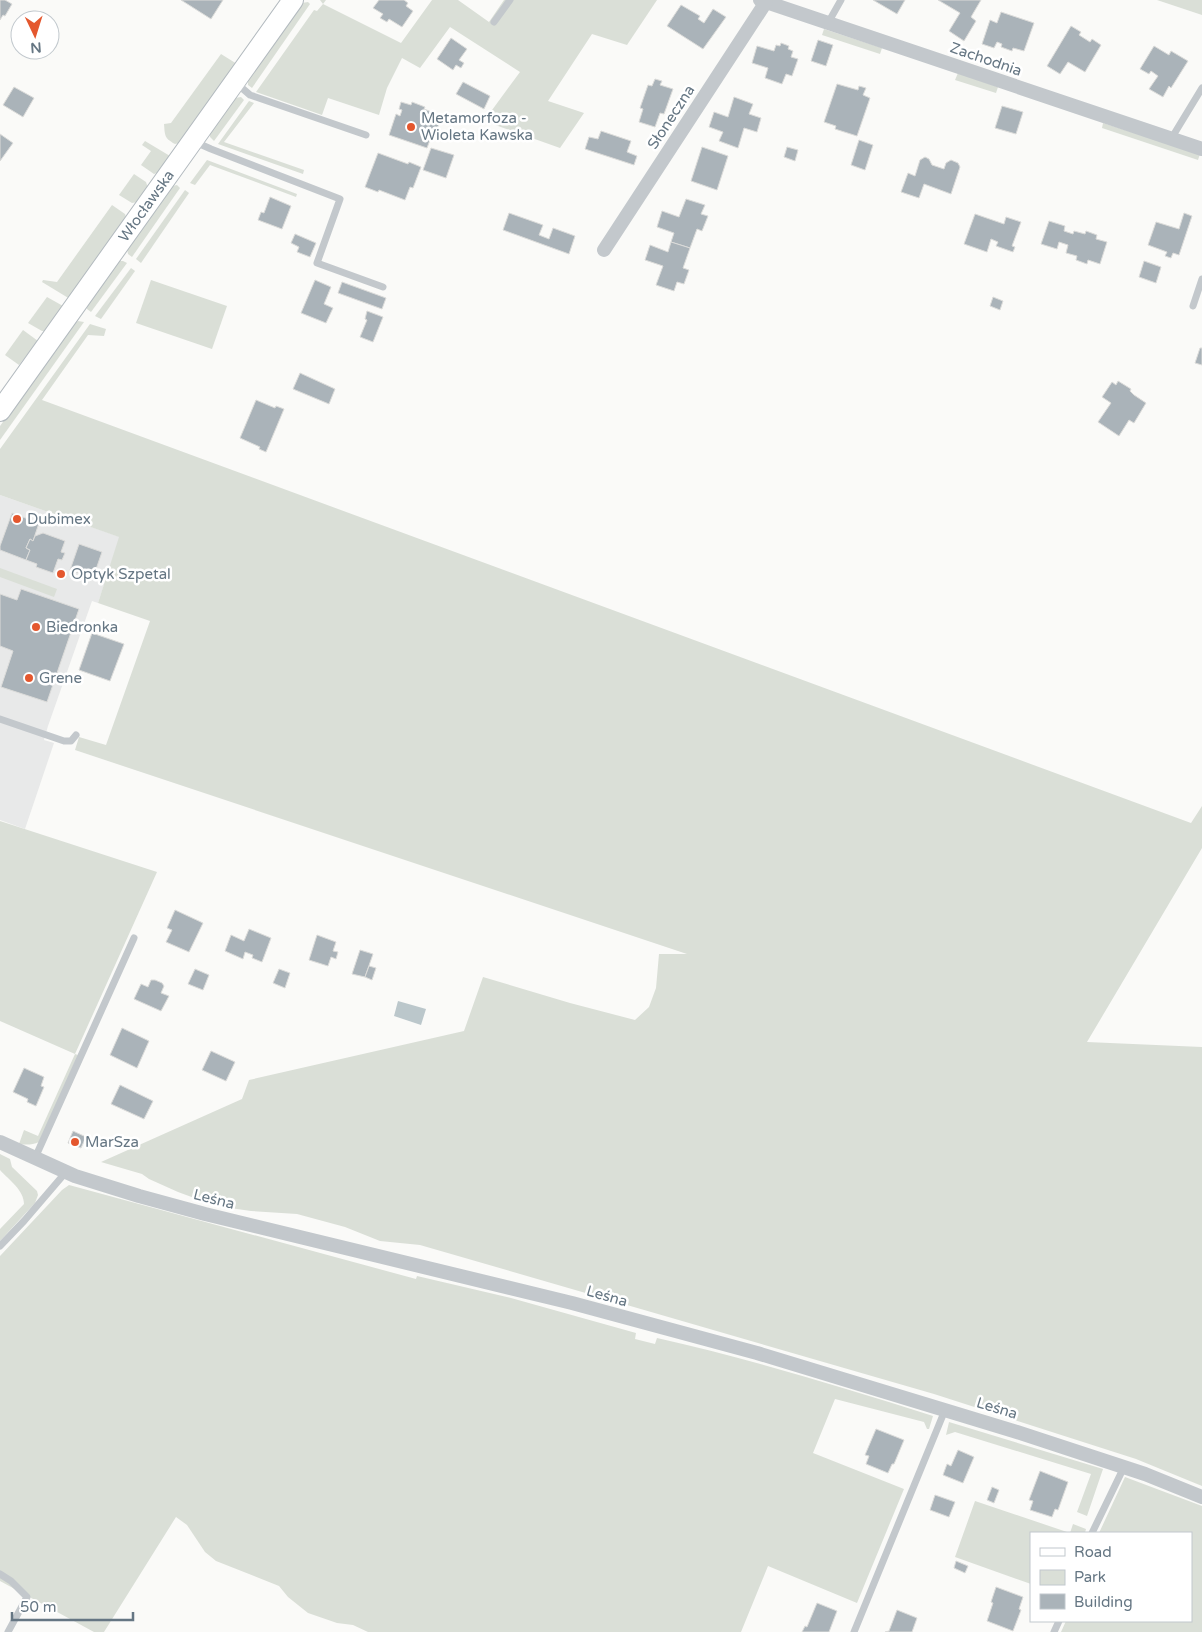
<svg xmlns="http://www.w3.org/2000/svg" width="1202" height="1632" font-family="'Varela Round',sans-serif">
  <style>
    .built { fill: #e8e9e9 }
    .green { fill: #dadfd7 }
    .water { fill: #bbc7cb }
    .building { fill: #aab3b9; stroke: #dcdcda }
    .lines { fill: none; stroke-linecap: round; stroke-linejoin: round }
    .secondary-casing { stroke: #b3babf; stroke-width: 22 }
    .service { stroke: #c3c8cc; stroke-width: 7 }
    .minor { stroke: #c3c8cc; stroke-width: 14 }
    .secondary { stroke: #fff; stroke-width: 20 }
    .poi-dot { fill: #e4572e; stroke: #fff; stroke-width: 2 }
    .labels { text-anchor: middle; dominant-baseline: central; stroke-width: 5; stroke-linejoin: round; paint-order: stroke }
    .street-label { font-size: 15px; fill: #657683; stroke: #fff }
    .poi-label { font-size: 15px; fill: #657683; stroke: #fff; text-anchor: start }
  </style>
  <rect width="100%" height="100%" fill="#fafaf8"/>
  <path class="built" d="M0 495 120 537 98 603 92 601 48 726 44 740 54 743 25 829 0 820Z"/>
  <g class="green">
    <path d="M320 0H326L323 4 401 43 432 0H458L489 22 504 0H657L627 45 592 34 548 101 584 113 560 148 484 121 520 72 450 27 420 68 402 58 387 88 379 115 328 98 322 115 256 92 314 10 317 11 323 4Z"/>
    <path d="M1157 0H1202V15Z"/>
    <path d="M308 2 310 4 252 88 248 85V80L302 3Z"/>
    <path d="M824 29 882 48 880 54 822 35Z"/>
    <path d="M221 54 237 64 180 143 175 144C164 138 165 135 164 124L171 123Z"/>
    <path d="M958 73 998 87 996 93 955 80Z"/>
    <path d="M241 97 244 100 214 141 210 137V132L235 98Z"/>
    <path d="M249 101 254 103 224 142 304 170 303 174 218 144Z"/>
    <path d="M1103 123 1200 154 1198 160 1102 128Z"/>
    <path d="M145 141 170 156 157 173 154 174 141 165 151 151 142 145Z"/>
    <path d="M207 160 297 194 296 197 210 165 195 185 190 183Z"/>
    <path d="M134 174 146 182 148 188 138 202 132 203 119 195Z"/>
    <path d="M177 185 180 188 132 257 128 254 127 249 172 186Z"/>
    <path d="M185 190 189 193 141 263 136 259Z"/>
    <path d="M112 205 125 214 126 217 70 299 42 282 43 280 57 282Z"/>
    <path d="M117 261H123L127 263 91 312 87 309V305Z"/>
    <path d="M131 268 135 271 101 319 95 316Z"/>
    <path d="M151 280 227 306 212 349 136 323Z"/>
    <path d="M47 297 63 306 46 331H42L28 323Z"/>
    <path d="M78 321 84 322 0 440V426L75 323Z"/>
    <path d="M90 324 106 329 104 336 88 335 42 400 1191 823 1202 806V848L1087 1042 1202 1047V1486L1136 1459 934 1394 420 1245 380 1241 345 1227 297 1214 251 1211 216 1206 178 1192 149 1179 142 1174 101 1162 242 1099 249 1080 464 1031 483 977 570 1003 635 1020 649 1007 656 988 659 954H687L75 750 79 737 106 745 150 621 98 603 119 537 0 495V449Z"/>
    <path d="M23 330 38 341 19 365 5 355Z"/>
    <path d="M0 568 57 589 54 597 0 577Z"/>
    <path d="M0 821 157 872 75 1054 78 1055 39 1142C32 1145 27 1145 19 1144L24 1130 38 1136 75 1054 0 1021Z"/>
    <path d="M0 1154 10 1159 12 1167 37 1191 38 1195 35 1203 0 1241V1229L24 1204C24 1190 9 1180 0 1170Z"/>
    <path d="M69 1185 416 1279 417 1276 511 1298 636 1333 635 1339 655 1344 657 1338C750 1359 842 1387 933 1416L929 1429H927L924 1422 835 1399 813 1453 904 1489 857 1603 768 1566 741 1632H368L353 1625 337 1623 308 1613 288 1597 279 1586 216 1561 205 1552 187 1525 176 1517 104 1632H94L0 1581V1256L62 1190Z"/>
    <path d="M949 1422 1103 1469 1087 1516 1077 1512 1091 1474 955 1432 946 1435Z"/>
    <path d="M1125 1477 1202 1506V1632H1061L1066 1621H1191V1533H1099Z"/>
    <path d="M975 1501 1070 1533 1073 1524 1086 1529 1085 1533H1031V1584L955 1557Z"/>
  </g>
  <path class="water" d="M398 1001 426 1009 421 1025 394 1016Z"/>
  <g class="building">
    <path d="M0 0H5L12 4 5 16 3 15 0 20Z"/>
    <path d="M181 0H223L211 19Z"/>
    <path d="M379 0H404L408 3 406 6 413 11 402 27 389 19 387 22 380 18 383 14 373 8Z"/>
    <path d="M873 0H905L897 14Z"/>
    <path d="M938 0H981L971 17 976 21 964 41 949 31 960 13Z"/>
    <path d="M681 5 700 16 698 19 704 23 713 9 726 17 703 49 667 26Z"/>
    <path d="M1001 12 1034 23 1024 51 1013 48 1012 51 1001 47 1002 44 997 42 994 48 982 44 990 20 997 23Z"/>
    <path d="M1071 26 1081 32 1079 35 1090 42 1092 39 1101 45 1085 72 1068 62 1060 74 1047 66Z"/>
    <path d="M451 38 467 49 459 60 464 63 461 68 456 65 453 70 437 59Z"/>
    <path d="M818 40 833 45 826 66 811 61Z"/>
    <path d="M781 43 789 46 788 49 793 51 791 57 798 59 792 76 786 74 782 84 765 78 768 68 752 63 757 46 774 51 776 45 780 46Z"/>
    <path d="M1154 46 1169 55 1171 51 1188 61 1171 88 1169 86 1163 97 1149 89 1158 76 1151 71 1149 74 1140 69Z"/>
    <path d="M655 79 662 81 660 85 673 89 664 114 660 113 655 127 639 122 643 109 640 108 648 85 652 86Z"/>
    <path d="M463 82 490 96 484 109 456 94Z"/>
    <path d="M837 84 858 90 859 86 866 88 863 95 870 98 857 136 835 129 836 126 824 122Z"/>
    <path d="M14 87 34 98 23 117 3 105Z"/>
    <path d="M734 97 753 104 749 114 761 118 757 132 744 128 738 148 719 141 723 132 709 127 714 112 728 117Z"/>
    <path d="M401 102 411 105 412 102 425 107 424 109 442 116 434 138 431 137 427 148 389 135 396 114 400 116 402 110 399 109Z"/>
    <path d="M1002 106 1023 112 1016 134 995 128Z"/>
    <path d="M601 131 631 141 627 152 637 156 634 165 585 149 589 137 598 139Z"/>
    <path d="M0 134 13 143 0 161Z"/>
    <path d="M859 140 873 145 865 170 851 165Z"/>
    <path d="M702 147 728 156 717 190 691 181Z"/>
    <path d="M787 147 798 150 795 161 784 157Z"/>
    <path d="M431 148 454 155 446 178 423 170Z"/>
    <path d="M378 153 408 164 409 162 421 167 413 188 410 187 405 200 379 190 378 192 365 187Z"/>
    <path d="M925 157 929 159 932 165 944 169 946 163 951 160 958 163 960 167 951 194 924 184 919 198 901 192 908 173 915 176 920 160Z"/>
    <path d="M270 197 291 206 282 229 258 220 261 212 264 213Z"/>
    <path d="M686 199 705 205 701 214 708 216 702 231 697 229 690 248 671 242 674 233 657 227 662 211 679 217Z"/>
    <path d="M509 213 543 225 539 235 549 239 553 228 575 236 569 254 503 230Z"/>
    <path d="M1184 213 1192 216 1179 255 1173 253 1171 258 1165 256 1167 252 1148 245 1156 222 1179 229Z"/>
    <path d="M975 214 1004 224 1006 217 1021 222 1012 246 1015 247 1013 252 996 246 998 242 991 239 987 252 964 244Z"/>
    <path d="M1049 221 1065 226 1064 231 1073 234 1074 231 1085 234 1086 231 1097 235 1096 239 1107 242 1100 264 1088 260 1087 264 1076 260 1077 256 1066 253 1068 245 1059 242 1057 249 1041 244Z"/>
    <path d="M295 234 316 243 310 257 297 252 299 247 291 243Z"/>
    <path d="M671 242 690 248 683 268 689 270 684 284 677 282 674 291 656 285 663 266 645 260 650 245 668 252Z"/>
    <path d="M1144 261 1161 267 1156 283 1139 277Z"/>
    <path d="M315 280 331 287 324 304 333 308 326 323 301 313Z"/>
    <path d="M342 282 386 298 382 309 338 293Z"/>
    <path d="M993 297 1003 301 1000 310 990 306Z"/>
    <path d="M367 311 383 317 373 342 360 337 367 320 365 319Z"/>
    <path d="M1200 348H1202V365L1195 363Z"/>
    <path d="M300 373 335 389 329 404 293 389Z"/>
    <path d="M1118 381 1131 389 1130 391 1134 395 1146 403 1134 423 1129 420 1119 436 1098 422 1111 403 1102 397 1112 382 1116 385Z"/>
    <path d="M256 400 275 408 276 406 284 409 266 452 259 449 260 447 240 438Z"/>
    <path d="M12 513 39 523 33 541 30 539 26 548 30 550 26 560 0 550V546Z"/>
    <path d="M43 533 65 541 61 552 65 553 62 560 58 559 53 573 36 567 37 564 26 560 30 550 26 548 30 539 33 541 35 536Z"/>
    <path d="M79 544 102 552 93 578 70 570Z"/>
    <path d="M21 589 79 609 47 702 1 687 13 651 0 646V594L17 600Z"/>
    <path d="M92 633 124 644 110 681 79 670Z"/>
    <path d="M175 910 203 923 189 952 166 942 172 930 167 928Z"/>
    <path d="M249 929 271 938 262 962 252 958 253 955 245 952 243 959 225 951 231 935 244 941Z"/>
    <path d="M317 935 336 942 333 951 338 952 336 959 331 957 328 966 309 960Z"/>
    <path d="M360 950 373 954 365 977 352 974Z"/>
    <path d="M369 966 376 968 372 980 365 977Z"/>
    <path d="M195 969 209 975 203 990 188 984Z"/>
    <path d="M279 969 290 973 285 988 273 983Z"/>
    <path d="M151 980H155L162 983 164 986 161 993 169 996 161 1011 134 999 141 984 148 987Z"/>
    <path d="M122 1028 149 1041 137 1068 110 1055Z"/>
    <path d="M211 1051 235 1062 226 1081 202 1070Z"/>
    <path d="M24 1068 44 1077 41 1086 44 1087 36 1106 27 1102 28 1099 13 1092Z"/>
    <path d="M120 1085 153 1101 144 1119 111 1104Z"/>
    <path d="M73 1131 86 1137 81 1148 68 1143Z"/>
    <path d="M876 1429 904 1440 894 1464H892L888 1473 866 1464 869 1456 865 1455Z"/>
    <path d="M958 1450 974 1457 963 1483 943 1475 947 1464 951 1466Z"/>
    <path d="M1040 1471 1068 1482 1058 1510 1055 1509 1052 1517 1030 1510 1033 1501 1029 1500Z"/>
    <path d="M992 1487 999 1490 994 1503 987 1500Z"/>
    <path d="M935 1495 955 1502 949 1517 930 1510Z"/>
    <path d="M956 1561 968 1566 965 1573 954 1568Z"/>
    <path d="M996 1587 1023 1597 1019 1609 1021 1610 1013 1631 987 1621 993 1603 991 1602Z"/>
    <path d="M817 1603 837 1611 829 1632H802L805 1626 807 1627Z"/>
    <path d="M897 1610 917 1618 912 1632H885L889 1631Z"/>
  </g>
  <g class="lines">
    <g class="secondary-casing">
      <g id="secondary">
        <path id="s1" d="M0 411 293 0"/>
      </g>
    </g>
    <g class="service">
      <path d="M494 22 510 0"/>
      <path d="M828 23 841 0"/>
      <path d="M235 82 250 95 366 135"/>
      <path d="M1171 139 1202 88"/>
      <path d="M193 141 211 149 340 199 317 263 383 287"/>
      <path d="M1193 306 1202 279"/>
      <path d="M0 719 64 741H71L76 735"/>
      <path d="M35 1158 134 938"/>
      <path d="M0 1246 24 1221 66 1172"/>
      <path d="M1092 1533 1124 1467"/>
      <path d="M0 1574 11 1581 27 1597 8 1632"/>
      <path d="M854 1632 945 1410"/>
      <path d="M1054 1632 1059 1621"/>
    </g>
    <g class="minor">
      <path d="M760 0 1202 149"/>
      <path d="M604 250 766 2"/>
      <path d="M0 1142 75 1176 139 1196 205 1214 572 1303 757 1353 1017 1432 1145 1474 1202 1497"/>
    </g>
    <use href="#secondary" class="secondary"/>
  </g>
  <g class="poi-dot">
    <circle cx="411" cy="127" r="5"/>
    <circle cx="17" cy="519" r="5"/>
    <circle cx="61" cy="574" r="5"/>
    <circle cx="36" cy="627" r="5"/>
    <circle cx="29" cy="678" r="5"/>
    <circle cx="75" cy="1142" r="5"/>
  </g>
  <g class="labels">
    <g class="street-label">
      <text transform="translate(986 59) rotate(19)">Zachodnia</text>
      <text transform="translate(671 117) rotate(-57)">Słoneczna</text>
      <text stroke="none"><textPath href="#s1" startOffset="252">Włocławska</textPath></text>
      <text transform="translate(214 1199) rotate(14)">Leśna</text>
      <text transform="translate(607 1296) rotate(16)">Leśna</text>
      <text transform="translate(997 1408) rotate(17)">Leśna</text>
    </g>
    <g class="poi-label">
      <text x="421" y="118">Metamorfoza -<tspan x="421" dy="17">Wioleta Kawska</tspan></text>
      <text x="27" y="519">Dubimex</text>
      <text x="71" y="574">Optyk Szpetal</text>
      <text x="46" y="627">Biedronka</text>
      <text x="39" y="678">Grene</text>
      <text x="85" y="1142">MarSza</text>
    </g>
  </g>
  <rect x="1030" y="1532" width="162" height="90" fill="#ffffff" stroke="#c1c8cd"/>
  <rect x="1040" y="1548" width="25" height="8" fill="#ffffff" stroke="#c1c8cd"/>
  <text x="1074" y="1557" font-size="15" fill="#657683">Road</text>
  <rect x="1040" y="1570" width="25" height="15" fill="#dadfd7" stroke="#c1c8cd"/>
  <text x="1074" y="1582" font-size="15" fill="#657683">Park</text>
  <rect x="1040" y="1594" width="25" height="15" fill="#aab3b9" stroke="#c1c8cd"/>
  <text x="1074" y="1607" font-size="15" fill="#657683">Building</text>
  <g transform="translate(35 35) rotate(176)"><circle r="24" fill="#ffffff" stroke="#c1c8cd"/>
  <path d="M0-4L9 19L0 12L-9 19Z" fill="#e4572e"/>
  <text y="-8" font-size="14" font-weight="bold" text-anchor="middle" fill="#657683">N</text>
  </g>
  <path d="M12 1612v8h121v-8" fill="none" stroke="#657683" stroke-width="2.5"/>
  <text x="20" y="1612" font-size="15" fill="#657683" stroke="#ffffff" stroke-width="4" paint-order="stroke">50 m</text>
</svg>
